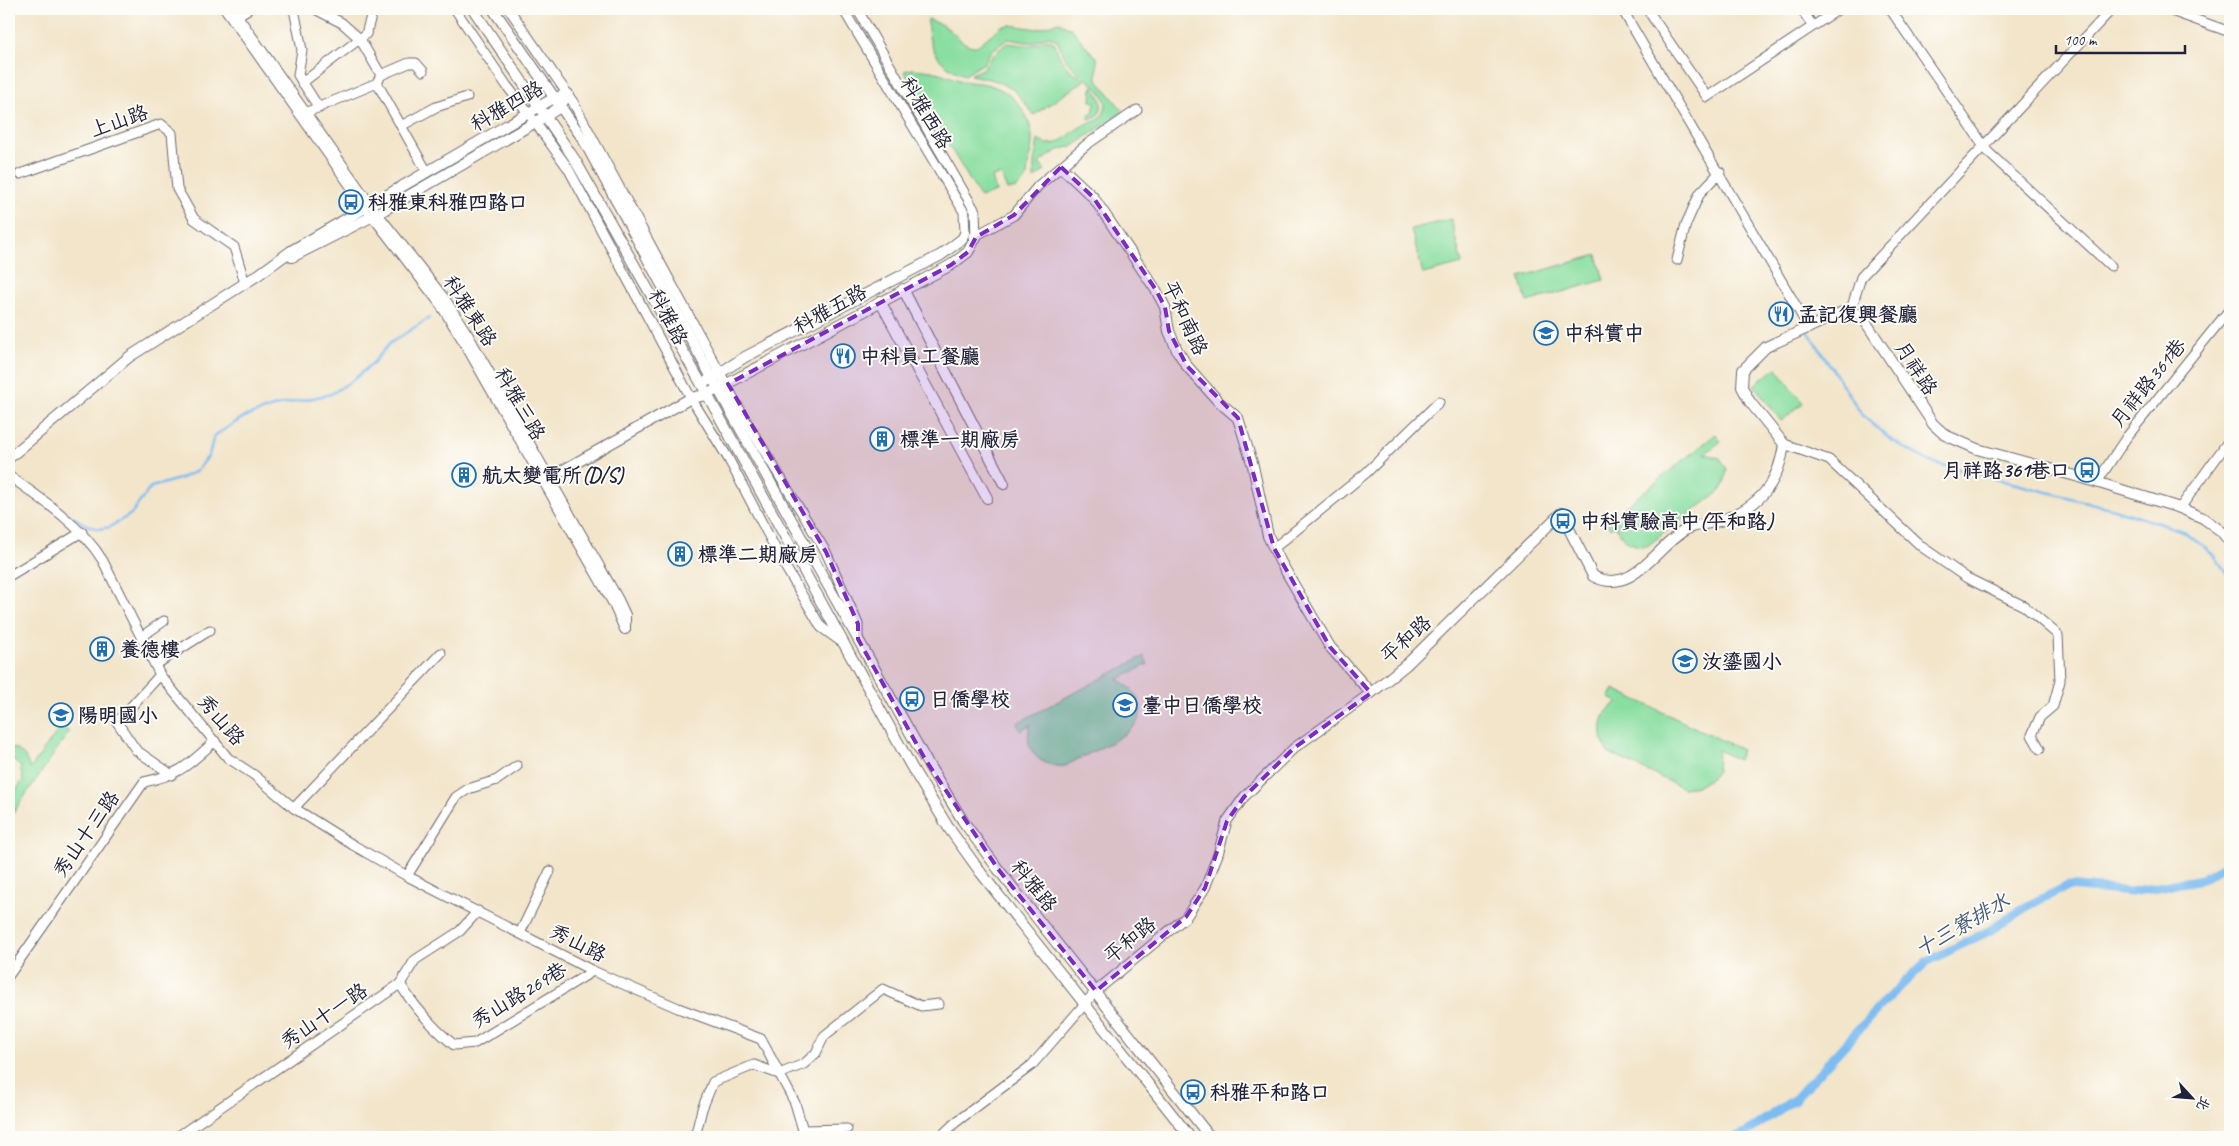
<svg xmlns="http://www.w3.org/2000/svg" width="2239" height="1146" font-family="Caveat,'LXGW WenKai TC',sans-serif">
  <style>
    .green { fill: #89dea0; stroke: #56806e }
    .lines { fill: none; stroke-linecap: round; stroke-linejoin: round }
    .stream { stroke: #7dbcf1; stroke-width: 2.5 }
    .canal { stroke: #7dbcf1; stroke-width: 9 }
    .minor-casing { stroke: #6b666d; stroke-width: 11 }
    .tertiary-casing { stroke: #6b666d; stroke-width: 12 }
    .minor { stroke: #fff; stroke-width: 9 }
    .tertiary { stroke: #fff; stroke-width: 10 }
    .marked { fill: #7b2cbf; fill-opacity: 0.2; stroke: #7b2cbf; stroke-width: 4; stroke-dasharray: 10 6; stroke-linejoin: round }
    .labels { text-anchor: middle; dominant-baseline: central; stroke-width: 4; stroke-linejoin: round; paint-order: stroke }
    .street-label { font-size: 20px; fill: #22223b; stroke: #fdfcf7 }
    .poi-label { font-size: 20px; font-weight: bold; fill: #22223b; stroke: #fdfcf7; text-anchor: start }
    .water-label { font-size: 21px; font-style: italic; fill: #42587b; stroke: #fdfcf7 }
  </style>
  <rect width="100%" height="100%" fill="#fdfcf7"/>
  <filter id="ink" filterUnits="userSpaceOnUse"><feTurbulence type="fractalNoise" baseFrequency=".02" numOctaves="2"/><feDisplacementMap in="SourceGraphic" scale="10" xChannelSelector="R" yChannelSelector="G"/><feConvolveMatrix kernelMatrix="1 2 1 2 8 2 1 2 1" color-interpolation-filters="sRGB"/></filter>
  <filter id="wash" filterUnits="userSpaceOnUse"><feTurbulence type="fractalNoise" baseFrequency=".0096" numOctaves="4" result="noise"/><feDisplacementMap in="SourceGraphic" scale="20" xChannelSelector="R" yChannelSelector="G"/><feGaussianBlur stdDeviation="1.12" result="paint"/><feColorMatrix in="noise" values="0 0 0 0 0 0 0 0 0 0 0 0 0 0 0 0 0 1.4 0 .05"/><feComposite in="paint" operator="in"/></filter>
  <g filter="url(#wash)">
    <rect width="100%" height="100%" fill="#f2e5ca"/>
    <g class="green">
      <path d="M928 19C934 22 942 24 947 28 957 35 963 47 977 46L1002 26 1011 25 1037 29 1059 22 1072 29 1088 49 1097 57V79L1123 111 1072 147C1058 148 1050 155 1039 163L1045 170 1034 179V163L1038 140C1047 147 1059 144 1067 137 1073 132 1079 127 1086 124 1091 122 1097 122 1100 118 1120 96 1083 79 1072 67 1064 59 1062 50 1057 40L1048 36 1034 42H1026L1008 39 991 51 984 63 965 75C939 67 926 46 928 19Z"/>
      <path d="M1047 39 1055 43C1058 61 1070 72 1085 80L1034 115 1014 90 994 80 970 75 982 69 994 54 1007 43C1025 45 1030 48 1047 39Z"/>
      <path d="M910 69C933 70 938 72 959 80 968 83 980 82 990 85 1013 92 1029 112 1032 136 1033 150 1027 164 1027 178L1017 188 1007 190 1001 175 992 177 996 192 980 197 904 71Z"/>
      <path d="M1092 86C1100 95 1106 106 1097 116L1089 119 1090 113H1093L1095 102 1091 101Z"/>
      <path d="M1451 219 1462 264 1423 274 1411 229Z"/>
      <path d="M1597 255 1604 280 1527 302 1520 277Z"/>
      <path d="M1776 368 1803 403 1781 421 1754 385Z"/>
      <path d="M1716 434 1721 441 1705 454 1720 458 1727 469 1724 484 1720 491 1647 546C1632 547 1622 540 1616 527L1617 522 1611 528 1606 522Z"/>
      <path d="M1144 656 1148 664 1118 679C1134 688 1151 709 1133 727 1122 739 1081 757 1065 766 1040 768 1021 749 1031 724L1020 731 1017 723Z"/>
      <path d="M1614 689 1742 750 1738 760 1718 750 1717 771 1711 778 1698 786 1683 788 1607 752C1599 734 1598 713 1618 702L1609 698Z"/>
      <path d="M61 726 69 732 9 819V801L23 780 20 766 9 756V747C22 750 27 758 30 769Z"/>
    </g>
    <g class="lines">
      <g class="stream">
        <path d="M1808 331 1862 415 1892 441 1930 462 2114 509 2186 532 2214 555 2230 578"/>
        <path d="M64 512 87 525 99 529 110 527 131 514 151 487 179 479 197 471 209 455 214 436 244 417 276 406 331 394 353 380 373 363 389 344 429 318"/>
      </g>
      <path class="canal" d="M1736 1137 1747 1132 1795 1099 1884 1002 1926 962 1989 931 2029 905 2068 886 2131 892 2202 879 2230 862"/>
    </g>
  </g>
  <g filter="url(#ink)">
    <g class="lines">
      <g class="minor-casing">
        <g id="minor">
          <path d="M294 9 302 50 298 75 319 108"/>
          <path d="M315 9 342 23 360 39 381 75 377 83 427 172"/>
          <path d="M455 9 507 86 529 114 568 168 691 398 728 458 783 563 821 627 843 643"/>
          <path d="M509 9 573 102 746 421 826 552 858 624V638"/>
          <path d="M843 9 964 212 965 232 962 239"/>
          <path d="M857 9 975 211 976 237"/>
          <path d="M1622 9 1809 328"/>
          <path d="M1647 9 1707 97 1839 9"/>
          <path d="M1801 9 1813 26"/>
          <path d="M1890 9 1988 152 2111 266"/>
          <path d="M2166 9 2230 32"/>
          <path d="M237 16 248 9"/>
          <path d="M381 75 409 63H416L423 71"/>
          <path d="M302 83 366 34 373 9"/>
          <path d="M305 113 377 83"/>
          <path d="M401 126 436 107 467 97"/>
          <path d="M20 174 161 124 172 133 177 189 194 219 234 247 245 283"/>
          <path d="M973 237 1014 215 1038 186 1086 145 1137 110"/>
          <path d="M1677 260 1686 224 1700 193 1720 172"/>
          <path d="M1851 310 1861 277 2112 9"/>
          <path d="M1784 444 1829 460 1922 547 1967 578 2024 606 2058 635 2060 681 2053 706 2040 717 2032 735 2040 749"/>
          <path d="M9 476C42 499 82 526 103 561L160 675 228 758 254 775 294 808 353 845 407 876 593 971 678 1008 761 1039 795 1103 805 1137"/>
          <path d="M2097 482 2126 438 2230 309"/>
          <path d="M2180 508 2230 439"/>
          <path d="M1274 548 1366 473 1439 402"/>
          <path d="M9 576 82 532"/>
          <path d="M141 637 164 621"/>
          <path d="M155 665 210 630"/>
          <path d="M160 675 117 722 136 750 172 775"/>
          <path d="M294 808 441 653"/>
          <path d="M407 876 456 797 468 789 497 780 517 766"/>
          <path d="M520 933 550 871"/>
          <path d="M9 975 144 782C181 774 187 766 215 741"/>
          <path d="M400 984C415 1008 432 1027 454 1045L475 1043 593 971"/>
          <path d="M803 1130 847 1129"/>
          <path d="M177 1137 400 984 415 960 460 931 478 911"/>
          <path d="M695 1137 702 1109 713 1082 754 1065 779 1074 804 1064 816 1053 824 1036 883 989 921 1006 939 1004"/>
          <path d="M940 1137 956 1122 1032 1065 1096 991 1186 917 1205 888 1218 854 1227 821 1244 797 1294 748 1371 693"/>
        </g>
      </g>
      <g class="tertiary-casing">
        <g id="tertiary">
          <path d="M226 9 366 207 440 303 462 338 613 602 625 629V615L618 600 468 336 445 300 370 205 232 9"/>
          <path d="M473 9 575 160 702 385 911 766 948 827 981 873 1190 1137"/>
          <path d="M493 9 583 139 712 378 925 759 963 821 998 869 1210 1137"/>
          <path d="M1061 167 1093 197 1156 290 1165 307 1169 331 1177 350 1187 366 1218 401 1238 418 1253 466 1268 536 1280 561 1330 647 1371 693 1407 664 1561 513 1593 576C1632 597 1656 547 1685 530 1696 524 1711 524 1722 520 1759 507 1779 483 1784 444L1750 402 1742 387 1743 370 1766 347 1847 310 1861 315 1933 424 1945 435 1977 449 2083 478 2180 508 2203 518 2221 531 2230 542"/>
          <path d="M292 257 377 214 546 116 560 107 563 102"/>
          <path d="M903 289 1004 484"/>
          <path d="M880 301 987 498"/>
          <path d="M707 381 745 357 941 255 962 239"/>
          <path d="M9 458 129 357 258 275 291 251 554 98 568 94"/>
          <path d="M544 481 691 398 706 395 951 265 968 252 976 237"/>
        </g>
      </g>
      <use href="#minor" class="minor"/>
      <use href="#tertiary" class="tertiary"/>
    </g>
  </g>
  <path class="marked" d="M1061 167 1093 197 1156 290 1165 307 1169 331 1187 366 1238 418 1274 548 1330 647 1371 693 1294 748 1244 797 1227 821 1205 888 1186 917 1096 991 998 869 925 759 858 639V624L826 552 728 384 951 265 968 252 976 237 1014 215Z"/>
  <defs>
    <g id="bus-ring" transform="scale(1.25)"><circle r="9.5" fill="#fdfcf7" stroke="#1f6fb2" stroke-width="1.5"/><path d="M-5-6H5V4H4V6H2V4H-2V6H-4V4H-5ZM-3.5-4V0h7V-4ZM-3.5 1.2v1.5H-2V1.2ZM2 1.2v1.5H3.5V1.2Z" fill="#1f6fb2"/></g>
    <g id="restaurant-ring" transform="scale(1.25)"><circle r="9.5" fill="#fdfcf7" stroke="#1f6fb2" stroke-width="1.5"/><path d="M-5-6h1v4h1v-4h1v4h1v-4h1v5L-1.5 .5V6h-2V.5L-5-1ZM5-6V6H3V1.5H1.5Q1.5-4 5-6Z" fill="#1f6fb2"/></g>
    <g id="school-ring" transform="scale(1.25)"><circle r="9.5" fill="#fdfcf7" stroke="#1f6fb2" stroke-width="1.5"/><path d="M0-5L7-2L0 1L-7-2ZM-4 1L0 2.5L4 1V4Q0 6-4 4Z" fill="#1f6fb2"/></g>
    <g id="building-ring" transform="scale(1.25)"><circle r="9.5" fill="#fdfcf7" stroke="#1f6fb2" stroke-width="1.5"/><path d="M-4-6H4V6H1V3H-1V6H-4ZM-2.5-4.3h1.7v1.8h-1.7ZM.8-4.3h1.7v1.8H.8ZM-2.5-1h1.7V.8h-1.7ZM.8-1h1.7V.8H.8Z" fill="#1f6fb2"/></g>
  </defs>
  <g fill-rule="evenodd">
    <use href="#bus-ring" x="351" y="202"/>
    <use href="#restaurant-ring" x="1781" y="314"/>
    <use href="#school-ring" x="1546" y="333"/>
    <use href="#restaurant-ring" x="843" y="356"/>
    <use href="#building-ring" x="882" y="439"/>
    <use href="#bus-ring" x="2087" y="470"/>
    <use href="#building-ring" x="464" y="475"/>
    <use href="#bus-ring" x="1563" y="521"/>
    <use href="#building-ring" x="680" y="554"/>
    <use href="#building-ring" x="102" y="649"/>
    <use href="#school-ring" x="1685" y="661"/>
    <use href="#bus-ring" x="912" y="699"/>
    <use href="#school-ring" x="1125" y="705"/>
    <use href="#school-ring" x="61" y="715"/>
    <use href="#bus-ring" x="1193" y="1092"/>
  </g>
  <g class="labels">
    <g class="street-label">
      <text transform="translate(507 106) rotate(-30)">科雅四路</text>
      <text transform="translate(926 113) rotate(59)">科雅西路</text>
      <text transform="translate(119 121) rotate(-19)">上山路</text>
      <text transform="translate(830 309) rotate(-29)">科雅五路</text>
      <text transform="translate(470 311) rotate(57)">科雅東路</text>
      <text transform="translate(668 317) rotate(62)">科雅路</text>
      <text transform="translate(1185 318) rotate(65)">平和南路</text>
      <text transform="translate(1916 368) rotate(57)">月祥路</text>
      <text transform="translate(2148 383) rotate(-51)">月祥路361巷</text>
      <text transform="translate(520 404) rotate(60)">科雅三路</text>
      <text transform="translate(1406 639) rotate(-42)">平和路</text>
      <text transform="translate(221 720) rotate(49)">秀山路</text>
      <text transform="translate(86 834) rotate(-55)">秀山十三路</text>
      <text transform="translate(1034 886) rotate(51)">科雅路</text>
      <text transform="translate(1130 940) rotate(-39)">平和路</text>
      <text transform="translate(578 943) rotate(27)">秀山路</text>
      <text transform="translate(519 995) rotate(-31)">秀山路269巷</text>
      <text transform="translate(324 1016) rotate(-34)">秀山十一路</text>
    </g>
    <g class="poi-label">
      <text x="368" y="202">科雅東科雅四路口</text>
      <text x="1798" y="314">孟記復興餐廳</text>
      <text x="1564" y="333">中科實中</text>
      <text x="860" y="356">中科員工餐廳</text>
      <text x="900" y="439">標準一期廠房</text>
      <text x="2070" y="470" text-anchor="end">月祥路361巷口</text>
      <text x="482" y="475">航太變電所(D/S)</text>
      <text x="1580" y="521">中科實驗高中(平和路)</text>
      <text x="698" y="554">標準二期廠房</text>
      <text x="120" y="649">養德樓</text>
      <text x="1702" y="661">汝鎏國小</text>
      <text x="930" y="699">日僑學校</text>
      <text x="1142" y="705">臺中日僑學校</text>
      <text x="78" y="715">陽明國小</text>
      <text x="1210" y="1092">科雅平和路口</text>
    </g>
    <g class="water-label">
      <text transform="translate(1962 925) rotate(-30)">十三寮排水</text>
    </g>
  </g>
  <rect width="2239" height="1146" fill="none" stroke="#fdfcf7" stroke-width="30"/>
  <g transform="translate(2192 1098) rotate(116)" stroke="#fdfcf7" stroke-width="4" paint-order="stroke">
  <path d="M0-4L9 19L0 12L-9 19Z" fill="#22223b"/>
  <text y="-8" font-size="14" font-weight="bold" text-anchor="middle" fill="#22223b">北</text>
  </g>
  <path d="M2056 45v8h129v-8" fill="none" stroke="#22223b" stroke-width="2.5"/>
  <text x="2064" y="45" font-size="15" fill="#22223b" stroke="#fdfcf7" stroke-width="4" paint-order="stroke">100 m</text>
</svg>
